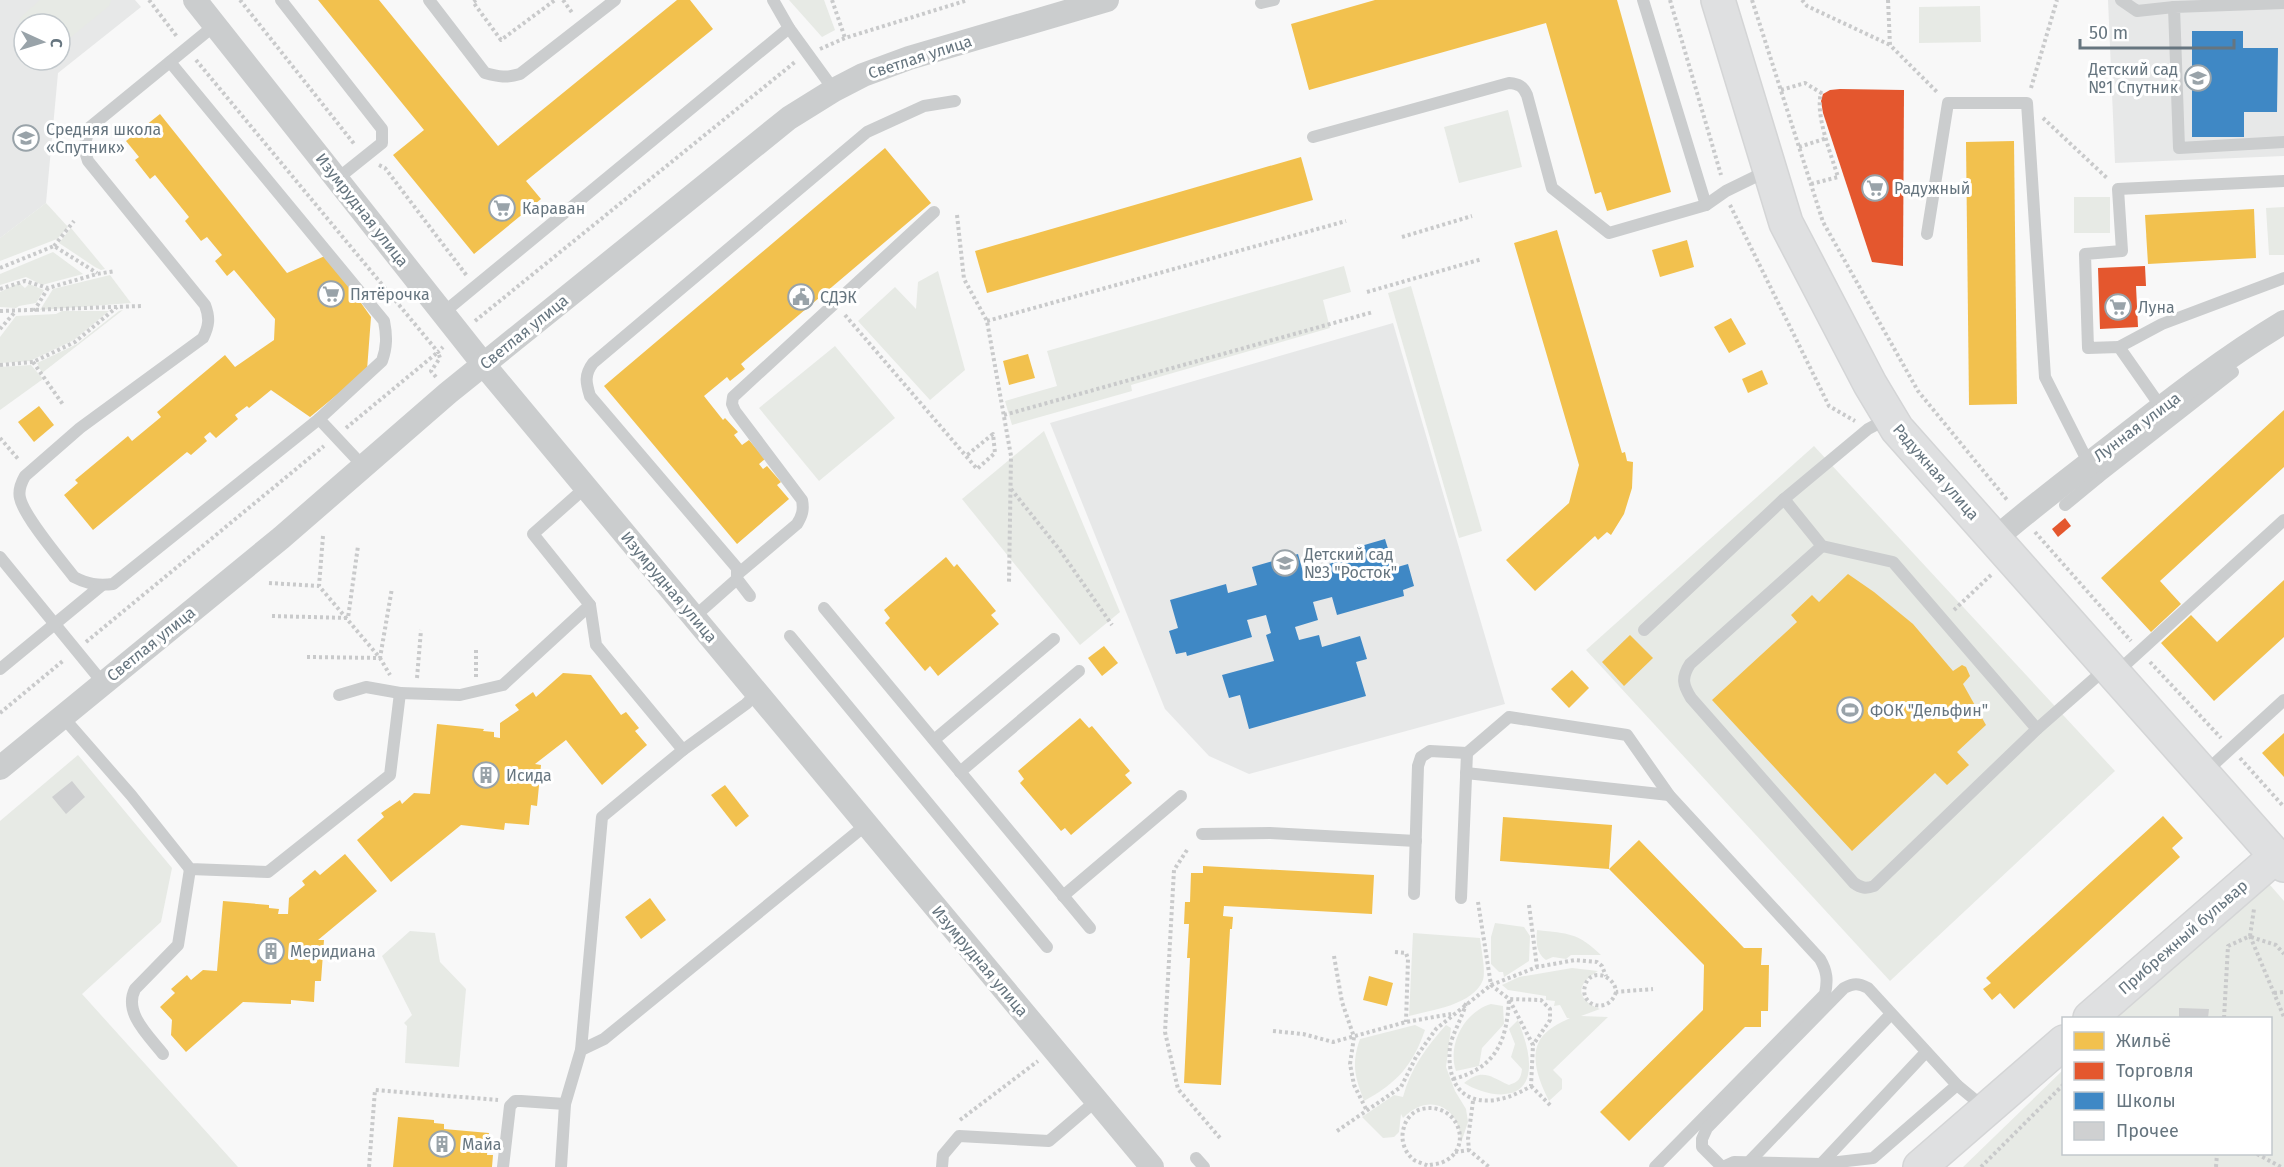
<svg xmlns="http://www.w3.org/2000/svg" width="2284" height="1167" font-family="'Fira Sans',sans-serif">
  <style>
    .built { fill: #e7e8e8; fill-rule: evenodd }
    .green { fill: #e7eae5 }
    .homes { fill: #f2c14e }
    .shops { fill: #e4572e }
    .schools { fill: #3f88c5 }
    .building { fill: #cfd0d1 }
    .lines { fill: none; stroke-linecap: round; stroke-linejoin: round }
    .secondary-casing { stroke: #d4d5d6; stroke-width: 36 }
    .path { stroke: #c9cacb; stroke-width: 4; stroke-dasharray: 3 3; stroke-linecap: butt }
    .lane { stroke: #cbcdce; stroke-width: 12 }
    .street { stroke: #cbcdce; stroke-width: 24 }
    .secondary { stroke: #dfe0e1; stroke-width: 33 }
    .labels { text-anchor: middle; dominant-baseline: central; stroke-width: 6; stroke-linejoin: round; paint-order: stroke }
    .street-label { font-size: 16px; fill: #66757f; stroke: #fff }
    .poi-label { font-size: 16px; fill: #66757f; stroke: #fff; text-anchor: start }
  </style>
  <rect width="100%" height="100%" fill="#f8f8f8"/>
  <g class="built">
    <path d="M0 0H135L141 7 58 73 46 203 0 238ZM24 24H60V60H24Z"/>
    <path d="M2108 0H2284V156L2115 163Z"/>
    <path d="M1393 323 1505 704 1249 774 1209 756 1165 709 1050 423Z"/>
  </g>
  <g class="green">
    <path d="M40 0H111V1L109 6 60 46V24H24V29L19 20 23 15Z"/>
    <path d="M789 0H824L835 30 822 37Z"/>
    <path d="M1980 6 1981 42 1919 43V7Z"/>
    <path d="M1508 110 1522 167 1459 183 1444 127Z"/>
    <rect x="2074" y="197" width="36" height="36"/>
    <path d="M46 203 68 227 57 239 0 261V238Z"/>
    <path d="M2284 207V255H2269L2266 208Z"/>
    <path d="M71 228 105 269 101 270 95 267 59 243Z"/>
    <path d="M53 252 83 274 42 285 26 277 0 285V274Z"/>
    <path d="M1344 266 1351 292 1323 300 1330 328 1131 385 1132 391 1012 425 1005 401 1057 386 1047 351Z"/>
    <path d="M938 271 965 370 930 400 858 321 895 287 916 309 918 282Z"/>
    <path d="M110 275 131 303 40 310 53 289Z"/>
    <path d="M19 283 25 288 29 284 44 290 36 303 19 306 16 308 0 307V292Z"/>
    <path d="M1411 286 1482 531 1459 538 1388 293Z"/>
    <path d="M123 310 42 373 37 363 77 344 119 311Z"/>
    <path d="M62 311H109L74 340 30 361 0 363V337L16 316 56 314Z"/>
    <path d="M835 346 895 418 819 481 759 408Z"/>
    <path d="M31 365 43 379 0 410V367Z"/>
    <path d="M1044 431 1120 612 1080 645 962 499Z"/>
    <path d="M1814 446 2115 771 1890 981 1586 650Z"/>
    <path d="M78 755 172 868 161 922 82 994 238 1167H0V821Z"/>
    <path d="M2263 877 2284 901V1167H1963L2063 1070 2064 1154H2270V1018H2117Z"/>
    <path d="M1495 923 1524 927 1530 936 1529 961 1504 977 1503 972H1499L1491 964V937Z"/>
    <path d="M1537 930C1569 934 1577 932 1601 955H1571L1566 959 1553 957 1546 960C1536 953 1536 942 1537 930Z"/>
    <path d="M410 931 435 933 440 962 466 989 459 1067 405 1063 407 1026 404 1023 412 1015 382 956Z"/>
    <path d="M1413 933 1480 938C1481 947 1486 972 1483 980 1473 1005 1432 1010 1409 1016Z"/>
    <path d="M1572 968 1598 971C1575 985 1576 999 1600 1009L1581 1016 1608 1017 1553 1070 1562 1079V1089L1549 1101C1538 1079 1525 1048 1549 1030 1555 1025 1564 1021 1570 1018H1567L1560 1005 1554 1006 1555 1001 1546 1000V996L1508 990 1502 985 1519 977Z"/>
    <path d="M1491 1004 1503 1006 1504 1024 1482 1048 1479 1066 1456 1071C1447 1045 1464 1012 1491 1004Z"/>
    <path d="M1518 1020C1524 1036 1532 1058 1528 1075 1521 1105 1481 1094 1464 1083 1482 1068 1490 1076 1509 1085 1518 1082 1521 1079 1522 1069L1511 1057 1515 1044 1509 1029Z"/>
    <path d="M1415 1025 1425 1030C1413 1065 1397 1083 1364 1101 1355 1077 1351 1064 1360 1039Z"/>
    <path d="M1446 1025 1451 1028 1446 1067 1455 1091 1466 1109 1468 1122 1461 1143C1461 1107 1429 1091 1403 1118L1401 1114 1399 1132 1394 1137 1383 1138 1362 1117 1394 1095 1403 1097C1410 1069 1427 1046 1446 1025Z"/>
  </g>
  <g class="homes">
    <path d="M318 0H379L498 146 677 0H690L713 29 526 181 541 199 474 254 393 155 424 130Z"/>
    <path d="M1375 0H1617L1671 192 1607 211 1601 192 1595 194 1546 23 1309 90 1291 24Z"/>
    <path d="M160 114 287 273 327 255 371 317 367 370 310 417 271 390 249 408 247 406 235 415 238 419 216 438 210 432 204 437 207 441 191 455 187 452 93 530 64 495 78 483 75 480 128 436 132 441 161 417 157 412 225 355 235 367 274 340 275 319 234 270 227 276 215 261 222 255 207 237 201 241 185 221 189 217 155 175 150 179 135 160 139 157 126 141Z"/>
    <path d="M2014 141 2017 404 1969 405 1966 142Z"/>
    <path d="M885 148 931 203 741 364 745 369 730 381 727 377 704 396 723 420 725 418 738 432 734 435 742 445 749 440 765 459 759 464 763 469 767 466 781 482 777 485 789 499 737 544 604 386Z"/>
    <path d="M1301 157 1313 200 987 293 975 251Z"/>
    <path d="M2254 209 2256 258 2148 264 2145 215Z"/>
    <path d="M1557 230 1622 453 1625 452 1627 461 1633 462 1632 488 1624 514 1611 535 1607 532 1598 540 1595 536 1535 591 1506 560 1569 503 1579 465 1514 243Z"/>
    <path d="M1687 240 1694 267 1660 277 1652 250Z"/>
    <path d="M1731 318 1746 344 1729 353 1714 327Z"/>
    <path d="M1028 354 1035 378 1009 385 1003 361Z"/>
    <path d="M1762 370 1768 384 1748 393 1742 379Z"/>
    <path d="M39 406 54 425 34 442 18 422Z"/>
    <path d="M2284 410V467L2160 581 2181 604 2151 632 2101 578Z"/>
    <path d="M946 557 954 567 957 564 996 611 991 615 999 624 938 676 930 666 925 671 885 623 890 618 884 610Z"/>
    <path d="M1848 574 1874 592 1913 624 1953 671 1962 665 1966 667 1970 676 1963 684 1986 725 1957 752 1969 765 1947 785 1935 773 1852 851 1712 700 1797 622 1791 615 1812 595 1819 602Z"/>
    <path d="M2284 580V637L2214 701 2161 643 2191 615 2217 642Z"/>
    <path d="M1630 635 1653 658 1624 686 1602 662Z"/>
    <path d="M1104 646 1118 663 1102 676 1088 658Z"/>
    <path d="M1572 670 1589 688 1569 708 1551 689Z"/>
    <path d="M563 673 591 675 621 715 626 712 639 728 635 731 647 745 602 785 566 740 535 764 541 765 537 806 531 805 529 825 505 823 504 830 461 825 391 882 357 840 384 817 381 813 400 800 402 804 414 793 430 794 437 724 484 729 483 731 494 732V737L500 738V723L519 710 515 705 533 692 536 697Z"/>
    <path d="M1080 718 1089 728 1092 726 1130 771 1125 775 1132 783 1071 835 1065 828 1061 831 1020 783 1024 779 1018 771Z"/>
    <path d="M2284 733V777L2262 753Z"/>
    <path d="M725 785 749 816 736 827 711 795Z"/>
    <path d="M2163 816 2183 838 2172 848 2180 857 2014 1009 2000 993 1992 1000 1983 989 1991 983 1986 978Z"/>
    <path d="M1503 817 1612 825 1609 869 1500 861Z"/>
    <path d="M1639 840 1744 948H1762L1761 965H1769L1768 1011H1761V1027H1745L1629 1141 1600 1112 1703 1010 1704 965 1609 869Z"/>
    <path d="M345 854 377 891 318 940H324L321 981H315L314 1002 291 1000V1004L243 1002 186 1052 171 1035 172 1020 160 1007 175 993 171 989 187 975 191 980 203 970 217 971 223 901 269 905V908L279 909 278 914H288L289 898 305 885 302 881 315 870 320 875Z"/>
    <path d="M1203 866 1374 875 1372 914 1224 906 1223 916 1233 917 1232 929H1230L1221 1085 1184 1083 1190 958H1187L1189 924H1184L1185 902H1190L1191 873H1203Z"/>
    <path d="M650 898 666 920 641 939 625 917Z"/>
    <path d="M1369 976 1393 983 1387 1006 1363 1000Z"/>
    <path d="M398 1117 434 1120V1123L444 1124V1129L489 1133 487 1155H493L492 1167H393Z"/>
  </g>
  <g class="shops">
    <path d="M1840 89 1904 90 1903 266 1872 262 1823 113 1821 101 1823 94 1830 90Z"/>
    <path d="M2145 266 2146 286H2136L2138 327 2100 329 2098 268Z"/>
    <path d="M2065 518 2071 526 2058 537 2052 529Z"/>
  </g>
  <g class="schools">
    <path d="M2192 31H2243V48H2278L2277 112H2244V137H2192Z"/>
    <path d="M1385 539 1394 568 1408 564 1414 586 1403 590 1404 596 1337 615 1332 597 1313 602 1318 620 1295 627 1299 640 1319 635 1322 647 1360 636 1367 659 1356 662 1366 696 1249 729 1240 695 1229 698 1222 675 1274 661 1266 635 1271 633 1266 615 1247 620 1252 637 1187 656 1186 652 1176 654 1169 631 1178 628 1170 600 1226 584 1228 593 1257 585 1252 567 1298 554 1303 572 1332 563 1330 555Z"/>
  </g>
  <g class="building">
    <path d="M72 781 85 797 66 814 52 797Z"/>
    <path d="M2179 1008 2209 1009 2208 1018H2179Z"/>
  </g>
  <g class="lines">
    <g class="secondary-casing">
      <g id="secondary">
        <path d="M1718 0 1786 223 1870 384 1897 429 2284 865"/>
        <path d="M2090 1018 2276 856"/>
        <path d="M1920 1167 2064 1042"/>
      </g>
    </g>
    <g class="path">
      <path d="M149 0 178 38"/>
      <path d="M240 0 355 145"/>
      <path d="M476 0 473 2 501 40 555 0"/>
      <path d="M563 0 573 14"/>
      <path d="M832 0 845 38"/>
      <path d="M1670 0 1721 175"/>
      <path d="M1752 0 1823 222 1918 391 2008 501"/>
      <path d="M1802 0 1807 6 1890 45"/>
      <path d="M1888 0 1890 45 1937 92"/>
      <path d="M820 49 845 38 968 0"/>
      <path d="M196 60 438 352 443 347"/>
      <path d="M2031 88 2057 0"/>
      <path d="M1781 90 1805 83 1823 94"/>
      <path d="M2043 118 2108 179"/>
      <path d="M1799 147 1827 138"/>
      <path d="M379 165 385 168 467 276"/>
      <path d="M1811 184 1838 177C1831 154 1815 115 1821 93"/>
      <path d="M1730 205 1829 406 1855 421"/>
      <path d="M957 215 964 279 987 321 1011 456 1009 582"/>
      <path d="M1402 237 1472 216"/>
      <path d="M54 246 74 221"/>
      <path d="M0 268 54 246 97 273"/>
      <path d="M0 289 25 281 48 288 97 274 115 271"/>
      <path d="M1367 292 1482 259"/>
      <path d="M0 311 142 306"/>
      <path d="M34 311 48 288"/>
      <path d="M845 315 966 456 977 469 995 453 993 434 966 456"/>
      <path d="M475 321 795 62"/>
      <path d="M987 321 1346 221"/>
      <path d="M0 329 15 312"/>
      <path d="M33 362 64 406"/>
      <path d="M0 365 33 362 75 342 117 307"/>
      <path d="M436 377 431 371 440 358 438 352"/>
      <path d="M1004 415 1373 312"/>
      <path d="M346 428 438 352"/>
      <path d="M0 438 19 460"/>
      <path d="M1011 489 1059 549 1112 625"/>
      <path d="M2035 532 2131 641"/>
      <path d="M323 536 319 586 380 658 390 675"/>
      <path d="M269 583 319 586"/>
      <path d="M1954 610 1992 574"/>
      <path d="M272 616 348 618 358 546"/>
      <path d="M86 642 324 446"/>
      <path d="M476 650V677"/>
      <path d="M307 657 380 658 392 588"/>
      <path d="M2150 662 2221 738"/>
      <path d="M417 678 421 630"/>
      <path d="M0 713 64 660"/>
      <path d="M2240 758 2284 807"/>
      <path d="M1187 850 1174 870 1165 1032 1178 1089 1220 1138"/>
      <path d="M1529 905 1537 967"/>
      <path d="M2250 936 2284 1017"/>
      <path d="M2251 937 2276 945 2284 954"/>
      <path d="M1395 952 1406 953 1408 959 1406 1022"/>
      <path d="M1334 956 1342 1002 1354 1037 1350 1064 1354 1085 1366 1109"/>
      <path d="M1616 992C1609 1015 1579 1006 1585 986 1590 967 1615 975 1616 992L1653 989"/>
      <path d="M2274 993 2284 992"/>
      <path d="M1466 1003C1463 1016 1452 1035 1450 1046 1444 1106 1489 1112 1531 1086L1533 1045 1509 999 1491 985 1478 902"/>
      <path d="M2224 1018 2228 946 2250 936 2254 909"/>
      <path d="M1273 1031 1303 1034 1333 1042 1406 1022 1451 1014"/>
      <path d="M1453 1079C1496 1068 1507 1041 1509 999L1541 1000 1550 1009V1020L1533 1045"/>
      <path d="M1531 1086 1552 1107"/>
      <path d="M1473 1101 1468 1139 1469 1150 1489 1167"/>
      <path d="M960 1120 1038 1061"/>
      <path d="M1337 1131 1401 1087 1416 1057 1436 1029 1491 985 1537 967 1575 960 1597 962 1602 966 1606 976"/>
      <path d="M1455 1152 1469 1150"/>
      <path d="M2257 1154 2281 1167"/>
      <path d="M1430 1165C1434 1164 1439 1164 1443 1162 1475 1148 1458 1101 1422 1109 1413 1111 1406 1119 1404 1127 1400 1139 1404 1152 1414 1160 1419 1163 1426 1164 1430 1167"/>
      <path d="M369 1167 375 1090 498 1100"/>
      <path d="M1981 1167 2064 1084"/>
      <path d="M2216 1167 2217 1154"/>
    </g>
    <g class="lane">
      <path d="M281 0 382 129V143L337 179"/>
      <path d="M429 0 485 73C499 77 507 78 520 74L615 0"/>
      <path d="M773 0 789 28 834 90"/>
      <path d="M1643 0 1706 205"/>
      <path d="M2121 0 2137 11 2174 7"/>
      <path d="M1261 3 1274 0"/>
      <path d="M2284 3 2174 7 2179 148 2284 142"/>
      <path d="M215 25 89 128 84 148 88 161 205 305C210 318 209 326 203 338L80 428 25 476C21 483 18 490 20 498 24 517 61 560 74 577 87 584 98 586 113 584L319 419 363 466"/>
      <path d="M170 62 384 321C387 336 387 347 382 361L319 419"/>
      <path d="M1313 137 1509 83C1519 84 1523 86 1527 95L1552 188 1609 233 1706 205 1726 191 1769 170"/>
      <path d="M1927 234 1948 103H2027L2045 377 2089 464 2099 477 2233 372"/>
      <path d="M443 313 789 28"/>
      <path d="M2119 347 2162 324 2284 278"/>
      <path d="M2161 407 2119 347 2088 348 2085 254 2122 251 2118 189 2284 181"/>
      <path d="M586 487 533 534 590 605"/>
      <path d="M1784 499 1822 546 1893 562 2037 729 2095 678 2106 665"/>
      <path d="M2065 505 2099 477"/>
      <path d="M1822 546 1690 664C1681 678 1683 685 1691 698L1854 883C1861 888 1866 889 1874 886L2037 729"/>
      <path d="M0 557 103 683"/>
      <path d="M739 573 797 524C802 516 804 510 802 500L735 411 732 404 733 397 934 212"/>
      <path d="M737 579 750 596"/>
      <path d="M824 608 1090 928"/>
      <path d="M694 617 737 579V568L590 396C586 383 584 375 593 363L867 132 924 106 955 101"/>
      <path d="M1644 630 1784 499 1868 429 1889 418"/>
      <path d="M790 636 1047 947"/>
      <path d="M0 669 102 585"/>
      <path d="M2116 673 2284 520"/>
      <path d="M339 695 366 687 400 693"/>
      <path d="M62 716 131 795 190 869 268 872 390 775 400 693 460 695 503 685 590 605 596 645 683 750"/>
      <path d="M934 740 1054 639"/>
      <path d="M1467 753 1509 717 1627 735 1669 795 1820 959C1827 971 1828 980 1825 994L1655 1167"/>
      <path d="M960 772 1079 671"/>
      <path d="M1466 773 1669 795"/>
      <path d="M2203 774 2284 700"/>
      <path d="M1202 834 1270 833 1416 841"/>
      <path d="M1414 894 1418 766 1421 757 1430 751 1467 753 1461 898"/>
      <path d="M1063 896 1181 796"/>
      <path d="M581 1050 602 817 683 750 746 704 757 693"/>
      <path d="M163 1054C149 1036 123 1013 135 989L178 945 190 869"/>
      <path d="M1957 1085 1986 1109"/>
      <path d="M1196 1158 1204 1167"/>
      <path d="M1749 1162 1891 1014"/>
      <path d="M1821 1164 1926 1052"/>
      <path d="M503 1167 510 1106 515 1101H521L565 1104"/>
      <path d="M561 1167 565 1104 581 1050 604 1039 867 824"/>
      <path d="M942 1167 943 1155 959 1136 1049 1141 1097 1100"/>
      <path d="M1722 1167 1702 1147V1139L1707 1128 1844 988C1854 983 1858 983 1868 988L1957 1085 1873 1158 1821 1164 1734 1162 1723 1167"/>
    </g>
    <g class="street">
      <path d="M195 0 484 365 1152 1167"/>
      <path d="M1995 539C2033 506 2073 476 2113 445 2168 402 2224 358 2284 322"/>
      <path d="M0 768 281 538 448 393 789 118 834 90 863 75 909 58 1107 0"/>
    </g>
    <use href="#secondary" class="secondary"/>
  </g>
  <defs>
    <g id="school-ring" transform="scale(1.35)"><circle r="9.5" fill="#fff" stroke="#99a3a9" stroke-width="1.5"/><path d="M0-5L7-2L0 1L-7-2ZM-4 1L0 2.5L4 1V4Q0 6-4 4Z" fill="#99a3a9"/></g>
    <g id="supermarket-ring" transform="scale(1.35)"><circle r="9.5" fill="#fff" stroke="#99a3a9" stroke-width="1.5"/><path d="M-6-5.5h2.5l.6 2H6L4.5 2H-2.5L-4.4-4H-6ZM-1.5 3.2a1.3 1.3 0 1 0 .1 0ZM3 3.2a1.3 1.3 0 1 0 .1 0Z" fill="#99a3a9"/></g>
    <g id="civic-ring" transform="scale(1.35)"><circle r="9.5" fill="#fff" stroke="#99a3a9" stroke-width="1.5"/><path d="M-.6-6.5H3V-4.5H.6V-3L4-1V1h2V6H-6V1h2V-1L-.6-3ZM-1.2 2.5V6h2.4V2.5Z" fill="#99a3a9"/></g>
    <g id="stadium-ring" transform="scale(1.35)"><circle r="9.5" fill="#fff" stroke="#99a3a9" stroke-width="1.5"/><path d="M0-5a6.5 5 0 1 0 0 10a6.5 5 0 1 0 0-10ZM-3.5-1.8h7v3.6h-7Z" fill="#99a3a9"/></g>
    <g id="building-ring" transform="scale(1.35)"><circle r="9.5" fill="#fff" stroke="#99a3a9" stroke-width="1.5"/><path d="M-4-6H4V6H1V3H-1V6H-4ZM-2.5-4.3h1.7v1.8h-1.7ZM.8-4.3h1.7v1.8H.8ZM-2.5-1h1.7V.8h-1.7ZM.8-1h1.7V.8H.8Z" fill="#99a3a9"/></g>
  </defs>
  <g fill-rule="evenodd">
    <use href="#school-ring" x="2198" y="78"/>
    <use href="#school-ring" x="26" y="138"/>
    <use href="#supermarket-ring" x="1875" y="188"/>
    <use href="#supermarket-ring" x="502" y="208"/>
    <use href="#supermarket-ring" x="331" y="294"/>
    <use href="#civic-ring" x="801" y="297"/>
    <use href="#supermarket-ring" x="2118" y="307"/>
    <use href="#school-ring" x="1285" y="563"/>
    <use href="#stadium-ring" x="1850" y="710"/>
    <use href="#building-ring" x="486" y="775"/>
    <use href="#building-ring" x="271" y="951"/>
    <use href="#building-ring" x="442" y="1144"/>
  </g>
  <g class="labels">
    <g class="street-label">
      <text transform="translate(920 57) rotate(-18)">Светлая улица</text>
      <text transform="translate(362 210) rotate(52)">Изумрудная улица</text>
      <text transform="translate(524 332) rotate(-39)">Светлая улица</text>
      <text transform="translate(2137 427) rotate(-37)">Лунная улица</text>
      <text transform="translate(1936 472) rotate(49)">Радужная улица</text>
      <text transform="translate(669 587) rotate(50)">Изумрудная улица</text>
      <text transform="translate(151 644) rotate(-39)">Светлая улица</text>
      <text transform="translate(2183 937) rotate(-41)">Прибрежный бульвар</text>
      <text transform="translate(980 961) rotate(50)">Изумрудная улица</text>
    </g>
    <g class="poi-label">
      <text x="2178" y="69" text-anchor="end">Детский сад<tspan x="2178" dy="18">№1 Спутник</tspan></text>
      <text x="46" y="129">Средняя школа<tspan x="46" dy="18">«Спутник»</tspan></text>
      <text x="1894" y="188">Радужный</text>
      <text x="522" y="208">Караван</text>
      <text x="350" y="294">Пятёрочка</text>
      <text x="820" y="297">СДЭК</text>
      <text x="2138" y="307">Луна</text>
      <text x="1304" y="554">Детский сад<tspan x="1304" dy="18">№3 "Росток"</tspan></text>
      <text x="1870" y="710">ФОК "Дельфин"</text>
      <text x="506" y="775">Исида</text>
      <text x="290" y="951">Меридиана</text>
      <text x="462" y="1144">Майа</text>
    </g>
  </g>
  <rect x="2062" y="1017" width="210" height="138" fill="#ffffff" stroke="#c2c8cc" stroke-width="1.5"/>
  <rect x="2074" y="1032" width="30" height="18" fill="#f2c14e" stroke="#c2c8cc" stroke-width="1.5"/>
  <text x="2116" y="1047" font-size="18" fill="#66757f">Жильё</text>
  <rect x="2074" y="1062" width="30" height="18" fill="#e4572e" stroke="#c2c8cc" stroke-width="1.5"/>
  <text x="2116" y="1077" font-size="18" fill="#66757f">Торговля</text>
  <rect x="2074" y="1092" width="30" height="18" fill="#3f88c5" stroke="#c2c8cc" stroke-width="1.5"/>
  <text x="2116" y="1107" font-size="18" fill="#66757f">Школы</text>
  <rect x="2074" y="1122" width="30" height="18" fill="#cfd0d1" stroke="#c2c8cc" stroke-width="1.5"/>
  <text x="2116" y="1137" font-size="18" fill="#66757f">Прочее</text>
  <g transform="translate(42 42) rotate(94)"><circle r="28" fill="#ffffff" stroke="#c2c8cc" stroke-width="1.5"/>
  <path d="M0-4.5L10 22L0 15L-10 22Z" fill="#99a3a9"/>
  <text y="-9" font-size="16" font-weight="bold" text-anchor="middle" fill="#66757f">С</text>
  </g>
  <path d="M2080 39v9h154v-9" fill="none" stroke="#66757f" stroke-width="3"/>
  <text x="2089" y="39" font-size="18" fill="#66757f" stroke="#ffffff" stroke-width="4.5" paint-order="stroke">50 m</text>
</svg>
